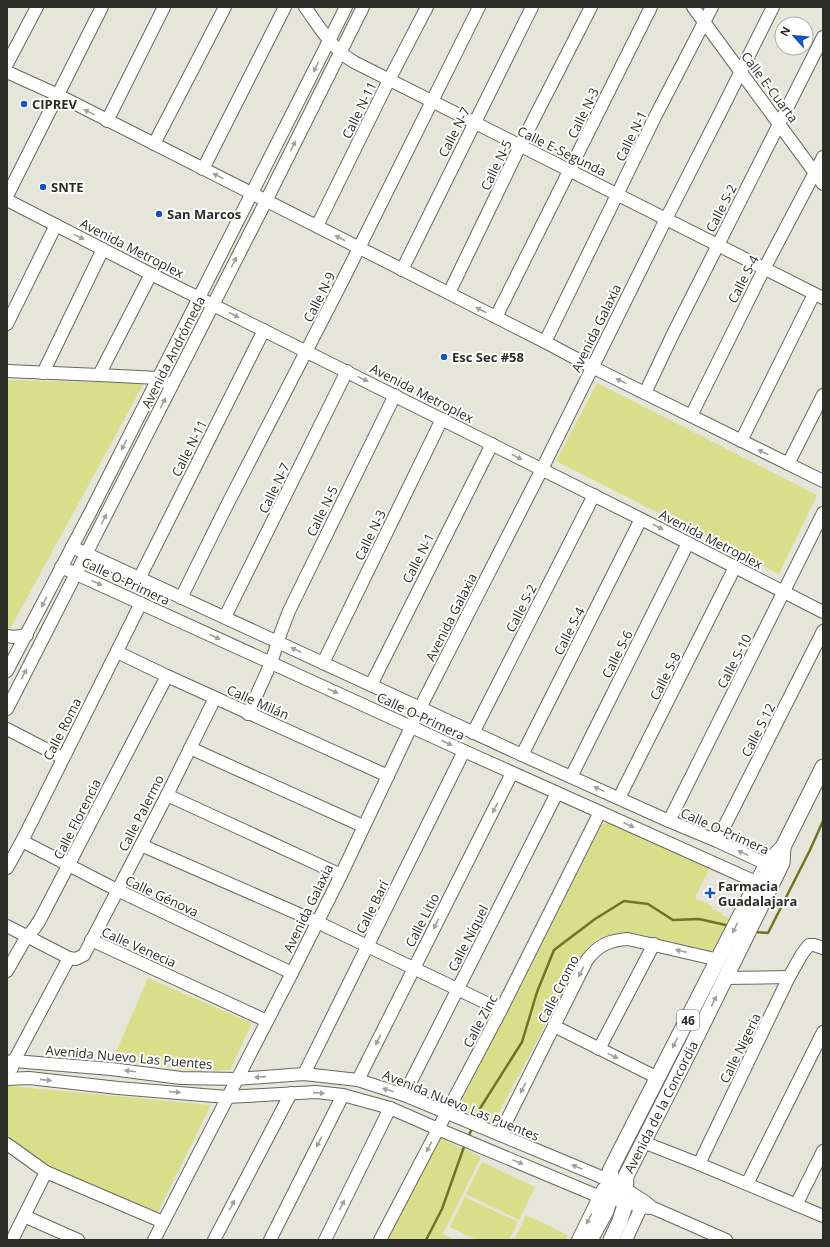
<svg xmlns="http://www.w3.org/2000/svg" width="830" height="1247" font-family="'Open Sans',sans-serif">
  <style>
    .green { fill: #dade8b }
    .lines { fill: none; stroke-linecap: round; stroke-linejoin: round }
    .stream { stroke: #717324; stroke-width: 2.5 }
    .minor-casing { stroke: #67685d; stroke-width: 14 }
    .major-casing { stroke: #67685d; stroke-width: 17 }
    .minor { stroke: #fff; stroke-width: 12 }
    .major { stroke: #fff; stroke-width: 15 }
    .oneway { fill: #a0a09e }
    .poi-dot { fill: #1554bf; stroke: #fff; stroke-width: 1.5 }
    .labels { text-anchor: middle; dominant-baseline: central; stroke-width: 4; stroke-linejoin: round; paint-order: stroke }
    .shield { fill: #fff; stroke: #6b6b68; stroke-width: 1 }
    .shield-label { font-size: 12px; font-weight: bold; fill: #2c2c27 }
    .street-label { font-size: 13px; fill: #2c2c27; stroke: #fff }
    .poi-label { font-size: 13px; font-weight: bold; fill: #2c2c27; stroke: #fff; text-anchor: start }
  </style>
  <rect width="100%" height="100%" fill="#e5e6d9"/>
  <g class="green">
    <path d="M7 380 144 383 10 629 7 627Z"/>
    <path d="M597 383 817 495 779 574 556 461Z"/>
    <path d="M608 823 709 869 695 898 712 906 711 908 722 913V915L731 919 714 952 635 933 620 932 599 938 587 948 493 1123 458 1108 602 824Z"/>
    <path d="M148 978 252 1023 230 1070 194 1071 113 1059Z"/>
    <path d="M7 1086H10L211 1105 158 1212 45 1166 7 1137Z"/>
    <path d="M436 1136 481 1157 443 1234 455 1240H384Z"/>
    <path d="M482 1162 535 1187 519 1220 466 1194Z"/>
    <path d="M465 1197 518 1222 509 1240H477L450 1227Z"/>
    <path d="M526 1215 568 1235 565 1240H514Z"/>
  </g>
  <g class="lines">
    <g class="stream">
      <path d="M756 932 768 933 810 850 823 821"/>
      <path d="M474 1121 479 1110 522 1042 537 992 554 950 595 919 624 901 648 904 673 920 699 919 730 926"/>
      <path d="M468 1138 472 1128"/>
      <path d="M426 1240 442 1209 465 1144"/>
    </g>
    <g class="minor-casing">
      <g id="minor">
        <path d="M305 7C320 28 332 49 354 62L823 298"/>
        <path d="M693 7 823 184"/>
        <path d="M7 64 37 7"/>
        <path d="M7 72 58 95 545 342 592 367 823 481"/>
        <path d="M107 121 164 7"/>
        <path d="M154 144 225 7"/>
        <path d="M203 169 285 7"/>
        <path d="M7 196 102 7"/>
        <path d="M7 200 151 274 641 519 823 612"/>
        <path d="M317 226 389 80 427 7"/>
        <path d="M402 270 532 7"/>
        <path d="M449 293 520 146 591 7"/>
        <path d="M496 317 651 7"/>
        <path d="M7 324 56 225"/>
        <path d="M545 342 656 115 712 7"/>
        <path d="M7 371 99 375 158 378 165 382"/>
        <path d="M43 373 103 249"/>
        <path d="M99 375 151 274"/>
        <path d="M645 393 673 334 823 37"/>
        <path d="M691 416 764 269 823 157"/>
        <path d="M741 441 814 294"/>
        <path d="M788 464 823 395"/>
        <path d="M72 547 522 755 669 821 717 841 775 868"/>
        <path d="M61 567 464 751 765 886"/>
        <path d="M139 579 264 330"/>
        <path d="M181 598 226 507 344 278 479 7"/>
        <path d="M225 617 347 371"/>
        <path d="M7 636 14 637 27 635"/>
        <path d="M117 652 167 676 388 776"/>
        <path d="M323 663 442 419"/>
        <path d="M7 671 91 511 346 7"/>
        <path d="M371 685 492 444"/>
        <path d="M7 709 266 201 363 7"/>
        <path d="M248 714 271 663 281 632 289 611 395 395"/>
        <path d="M7 729 63 758"/>
        <path d="M473 733 594 495"/>
        <path d="M190 748 363 826"/>
        <path d="M522 755 641 519"/>
        <path d="M571 777 688 543"/>
        <path d="M167 795 341 875"/>
        <path d="M619 798 735 567"/>
        <path d="M669 821 823 513"/>
        <path d="M22 841 117 890 292 973"/>
        <path d="M717 841 823 631"/>
        <path d="M141 845 317 922 501 1010"/>
        <path d="M7 868 22 841 141 603"/>
        <path d="M7 926 69 958 76 959 84 955 167 795 215 698"/>
        <path d="M91 940 267 1021"/>
        <path d="M7 971 27 936C35 930 40 920 45 910L167 676"/>
        <path d="M725 978 789 977"/>
        <path d="M554 1026 658 1078"/>
        <path d="M599 1049 654 944"/>
        <path d="M7 1062 14 1061 111 1069 181 1078 237 1079 304 1074 358 1080 404 1095 599 1176C618 1186 637 1194 653 1208L726 1240"/>
        <path d="M12 1068 14 1061 69 958"/>
        <path d="M304 1074 464 751"/>
        <path d="M7 1079 29 1078 118 1088 227 1097 316 1092 343 1095 390 1108 438 1129 593 1194 625 1202 642 1207 650 1208"/>
        <path d="M358 1080 512 773"/>
        <path d="M404 1095 557 793"/>
        <path d="M500 1134 587 960C598 945 610 940 628 939L719 960"/>
        <path d="M643 1142 699 1164 823 1216"/>
        <path d="M7 1144 46 1172 163 1222"/>
        <path d="M699 1164 789 977 802 954 809 945H814L823 948"/>
        <path d="M747 1184 823 1032"/>
        <path d="M796 1205 823 1151"/>
        <path d="M24 1216 78 1240"/>
        <path d="M12 1240 46 1172"/>
        <path d="M154 1240 292 973 341 875 420 708 542 469 666 219 720 113 773 7"/>
        <path d="M214 1240 291 1093"/>
        <path d="M270 1240 343 1095"/>
        <path d="M325 1240 390 1108"/>
        <path d="M380 1240 438 1129 501 1010 600 812"/>
        <path d="M578 1240 603 1189"/>
        <path d="M626 1240 644 1201"/>
      </g>
    </g>
    <g class="major-casing">
      <g id="major">
        <path d="M590 1240 606 1211 610 1198 613 1183 610 1171 619 1153 757 883 767 864 783 847 823 767"/>
        <path d="M611 1240 620 1221 624 1208 625 1202 626 1176 689 1052 782 863 783 847"/>
      </g>
    </g>
    <use href="#minor" class="minor"/>
    <use href="#major" class="major"/>
  </g>
  <defs><path id="oneway-solid" d="M-6-.8H1V-3.2L6.5 0L1 3.2V.8H-6Z"/></defs>
  <g class="oneway">
    <use href="#oneway-solid" transform="translate(316 67) rotate(117)"/>
    <use href="#oneway-solid" transform="translate(89 112) rotate(-153)"/>
    <use href="#oneway-solid" transform="translate(293 146) rotate(-64)"/>
    <use href="#oneway-solid" transform="translate(218 176) rotate(-153)"/>
    <use href="#oneway-solid" transform="translate(79 237) rotate(26)"/>
    <use href="#oneway-solid" transform="translate(340 238) rotate(-153)"/>
    <use href="#oneway-solid" transform="translate(234 262) rotate(-63)"/>
    <use href="#oneway-solid" transform="translate(481 310) rotate(-153)"/>
    <use href="#oneway-solid" transform="translate(234 315) rotate(27)"/>
    <use href="#oneway-solid" transform="translate(363 379) rotate(26)"/>
    <use href="#oneway-solid" transform="translate(621 381) rotate(-154)"/>
    <use href="#oneway-solid" transform="translate(163 403) rotate(-63)"/>
    <use href="#oneway-solid" transform="translate(124 445) rotate(117)"/>
    <use href="#oneway-solid" transform="translate(763 452) rotate(-154)"/>
    <use href="#oneway-solid" transform="translate(517 457) rotate(27)"/>
    <use href="#oneway-solid" transform="translate(104 519) rotate(-63)"/>
    <use href="#oneway-solid" transform="translate(658 527) rotate(27)"/>
    <use href="#oneway-solid" transform="translate(97 583) rotate(25)"/>
    <use href="#oneway-solid" transform="translate(44 602) rotate(117)"/>
    <use href="#oneway-solid" transform="translate(215 637) rotate(25)"/>
    <use href="#oneway-solid" transform="translate(296 650) rotate(-155)"/>
    <use href="#oneway-solid" transform="translate(24 674) rotate(-63)"/>
    <use href="#oneway-solid" transform="translate(333 691) rotate(25)"/>
    <use href="#oneway-solid" transform="translate(447 743) rotate(25)"/>
    <use href="#oneway-solid" transform="translate(599 789) rotate(-156)"/>
    <use href="#oneway-solid" transform="translate(495 808) rotate(117)"/>
    <use href="#oneway-solid" transform="translate(629 825) rotate(24)"/>
    <use href="#oneway-solid" transform="translate(743 853) rotate(-155)"/>
    <use href="#oneway-solid" transform="translate(436 924) rotate(117)"/>
    <use href="#oneway-solid" transform="translate(735 928) rotate(116)"/>
    <use href="#oneway-solid" transform="translate(681 951) rotate(-167)"/>
    <use href="#oneway-solid" transform="translate(581 972) rotate(117)"/>
    <use href="#oneway-solid" transform="translate(714 1001) rotate(-64)"/>
    <use href="#oneway-solid" transform="translate(378 1040) rotate(116)"/>
    <use href="#oneway-solid" transform="translate(675 1043) rotate(117)"/>
    <use href="#oneway-solid" transform="translate(613 1056) rotate(26)"/>
    <use href="#oneway-solid" transform="translate(130 1071) rotate(-173)"/>
    <use href="#oneway-solid" transform="translate(260 1077) rotate(176)"/>
    <use href="#oneway-solid" transform="translate(46 1080) rotate(6)"/>
    <use href="#oneway-solid" transform="translate(523 1088) rotate(117)"/>
    <use href="#oneway-solid" transform="translate(388 1090) rotate(-163)"/>
    <use href="#oneway-solid" transform="translate(175 1092) rotate(5)"/>
    <use href="#oneway-solid" transform="translate(319 1093) rotate(4)"/>
    <use href="#oneway-solid" transform="translate(319 1142) rotate(117)"/>
    <use href="#oneway-solid" transform="translate(429 1147) rotate(117)"/>
    <use href="#oneway-solid" transform="translate(518 1162) rotate(23)"/>
    <use href="#oneway-solid" transform="translate(577 1167) rotate(-157)"/>
    <use href="#oneway-solid" transform="translate(232 1205) rotate(-62)"/>
    <use href="#oneway-solid" transform="translate(342 1205) rotate(-63)"/>
    <use href="#oneway-solid" transform="translate(589 1219) rotate(117)"/>
  </g>
  <g class="poi-dot">
    <circle cx="24" cy="104" r="4"/>
    <circle cx="43" cy="187" r="4"/>
    <circle cx="159" cy="214" r="4"/>
    <circle cx="444" cy="357" r="4"/>
    <path d="M708 887h4v4h4v4h-4v4h-4v-4h-4v-4h4z"/>
  </g>
  <g class="labels">
    <rect class="shield" x="677" y="1010" width="22" height="20" rx="3"/>
    <g class="shield-label">
      <text x="688" y="1020">46</text>
    </g>
    <g class="street-label">
      <text transform="translate(770 87) rotate(53)">Calle E-Cuarta</text>
      <text transform="translate(359 110) rotate(-64)">Calle N-11</text>
      <text transform="translate(583 113) rotate(-64)">Calle N-3</text>
      <text transform="translate(454 132) rotate(-63)">Calle N-7</text>
      <text transform="translate(631 136) rotate(-64)">Calle N-1</text>
      <text transform="translate(562 151) rotate(26)">Calle E-Segunda</text>
      <text transform="translate(496 165) rotate(-64)">Calle N-5</text>
      <text transform="translate(721 208) rotate(-63)">Calle S-2</text>
      <text transform="translate(132 248) rotate(27)">Avenida Metroplex</text>
      <text transform="translate(743 279) rotate(-63)">Calle S-4</text>
      <text transform="translate(319 297) rotate(-63)">Calle N-9</text>
      <text transform="translate(596 328) rotate(-64)">Avenida Galaxia</text>
      <text transform="translate(173 352) rotate(-63)">Avenida Andrómeda</text>
      <text transform="translate(422 393) rotate(27)">Avenida Metroplex</text>
      <text transform="translate(189 448) rotate(-63)">Calle N-11</text>
      <text transform="translate(274 488) rotate(-64)">Calle N-7</text>
      <text transform="translate(322 511) rotate(-64)">Calle N-5</text>
      <text transform="translate(370 535) rotate(-64)">Calle N-3</text>
      <text transform="translate(711 539) rotate(27)">Avenida Metroplex</text>
      <text transform="translate(418 558) rotate(-63)">Calle N-1</text>
      <text transform="translate(126 581) rotate(25)">Calle O-Primera</text>
      <text transform="translate(521 608) rotate(-63)">Calle S-2</text>
      <text transform="translate(451 617) rotate(-63)">Avenida Galaxia</text>
      <text transform="translate(569 631) rotate(-63)">Calle S-4</text>
      <text transform="translate(617 654) rotate(-63)">Calle S-6</text>
      <text transform="translate(734 661) rotate(-63)">Calle S-10</text>
      <text transform="translate(665 676) rotate(-63)">Calle S-8</text>
      <text transform="translate(258 702) rotate(24)">Calle Milán</text>
      <text transform="translate(421 716) rotate(25)">Calle O-Primera</text>
      <text transform="translate(62 729) rotate(-63)">Calle Roma</text>
      <text transform="translate(758 730) rotate(-63)">Calle S 12</text>
      <text transform="translate(141 813) rotate(-63)">Calle Palermo</text>
      <text transform="translate(77 819) rotate(-63)">Calle Florencia</text>
      <text transform="translate(725 831) rotate(24)">Calle O-Primera</text>
      <text transform="translate(162 896) rotate(25)">Calle Génova</text>
      <text transform="translate(372 907) rotate(-64)">Calle Barí</text>
      <text transform="translate(308 908) rotate(-64)">Avenida Galaxia</text>
      <text transform="translate(422 920) rotate(-63)">Calle Litio</text>
      <text transform="translate(468 938) rotate(-63)">Calle Níquel</text>
      <text transform="translate(139 947) rotate(24)">Calle Venecia</text>
      <text transform="translate(558 989) rotate(-63)">Calle Cromo</text>
      <text transform="translate(480 1021) rotate(-62)">Calle Zinc</text>
      <text transform="translate(740 1048) rotate(-64)">Calle Nigeria</text>
      <text transform="translate(129 1057) rotate(5)">Avenida Nuevo Las Puentes</text>
      <text transform="translate(461 1105) rotate(22)">Avenida Nuevo Las Puentes</text>
      <text transform="translate(661 1107) rotate(-63)">Avenida de la Concordia</text>
    </g>
    <g class="poi-label">
      <text x="32" y="104">CIPREV</text>
      <text x="51" y="187">SNTE</text>
      <text x="167" y="214">San Marcos</text>
      <text x="452" y="357">Esc Sec #58</text>
      <text x="718" y="886">Farmacia<tspan x="718" dy="15">Guadalajara</tspan></text>
    </g>
  </g>
  <rect width="830" height="1247" fill="none" stroke="#2c2c27" stroke-width="16"/>
  <g transform="translate(794 36) rotate(297)"><circle r="19" fill="#ffffff" stroke="#ababa9"/>
  <path d="M0-3L7 15L0 10L-7 15Z" fill="#1554bf"/>
  <text y="-6" font-size="11" font-weight="bold" text-anchor="middle" fill="#2c2c27">N</text>
  </g>
</svg>
